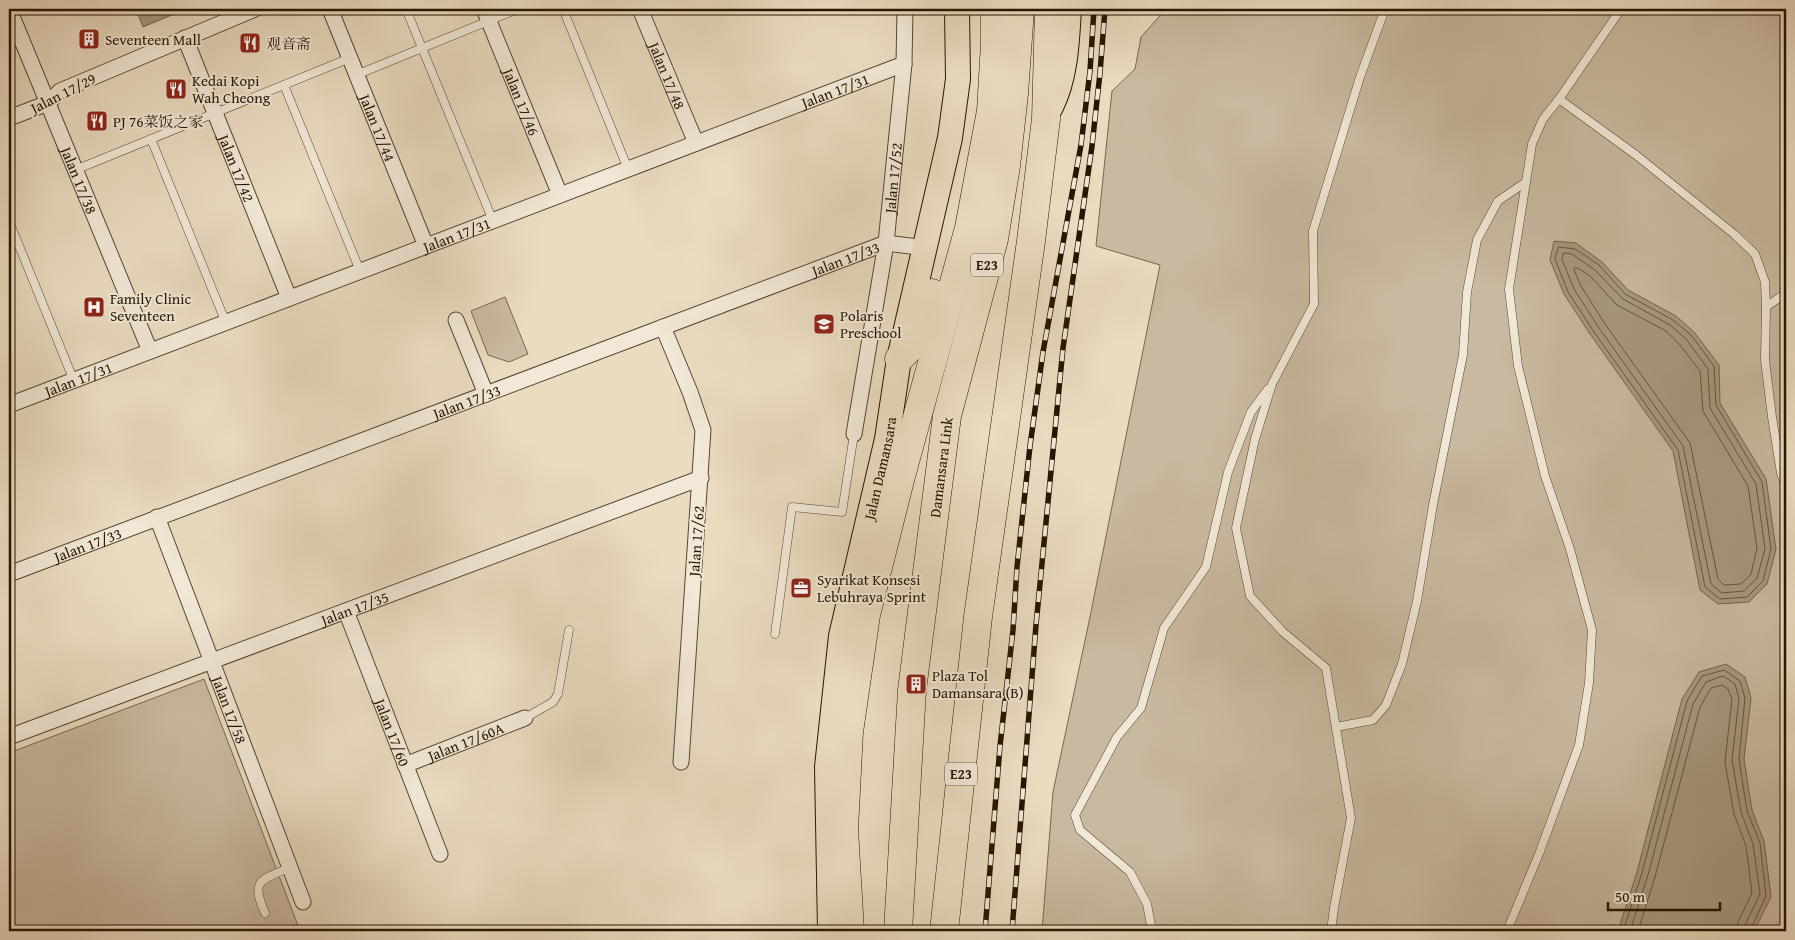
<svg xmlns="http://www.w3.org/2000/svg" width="1795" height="940" font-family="'Gentium Book Plus','Noto Serif SC',serif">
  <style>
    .green { fill: #c9b9a0; stroke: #776750 }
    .water { fill: #a79880; stroke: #73644d }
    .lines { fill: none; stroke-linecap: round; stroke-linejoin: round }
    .shore { stroke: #665640; stroke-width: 1 }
    .lane-casing { stroke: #564631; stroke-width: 9 }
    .street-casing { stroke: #564631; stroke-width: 17 }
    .primary-casing { stroke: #251501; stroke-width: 26 }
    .highway-casing { stroke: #251501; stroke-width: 29 }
    .lane { stroke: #f1e8d7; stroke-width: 8 }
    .street { stroke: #f1e8d7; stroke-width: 15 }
    .primary { stroke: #eadbc1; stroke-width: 24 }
    .highway { stroke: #eadbc1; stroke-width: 28 }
    .rail-casing { stroke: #251501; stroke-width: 5.5 }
    .rail { stroke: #f1e8d7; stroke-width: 4; stroke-dasharray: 11; stroke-linecap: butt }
    .labels { text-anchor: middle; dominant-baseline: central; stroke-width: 4; stroke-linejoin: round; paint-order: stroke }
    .shield { fill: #f1e8d7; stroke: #625441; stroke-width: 1 }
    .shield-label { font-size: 14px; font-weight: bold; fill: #251501 }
    .poi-label { font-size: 15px; fill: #251501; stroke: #f1e8d7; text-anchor: start }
    .street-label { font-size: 15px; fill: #251501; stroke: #f1e8d7 }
  </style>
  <rect width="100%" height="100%" fill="#eadbc1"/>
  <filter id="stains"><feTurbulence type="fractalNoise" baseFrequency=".004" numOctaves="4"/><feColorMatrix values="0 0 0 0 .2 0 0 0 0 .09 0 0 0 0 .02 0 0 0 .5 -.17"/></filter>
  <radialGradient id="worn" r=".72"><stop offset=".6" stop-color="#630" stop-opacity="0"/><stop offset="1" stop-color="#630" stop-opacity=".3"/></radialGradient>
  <g class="green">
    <path d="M1166 9H1786V931H1042L1053 792 1090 617 1160 265 1096 246 1112 91 1135 69 1141 37Z"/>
    <path d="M505 297 528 354 509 362 488 355 471 311Z"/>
    <path d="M204 679 300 931H9V753Z"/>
  </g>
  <g class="water">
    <path d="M136 9H186L143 27Z"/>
    <path d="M1554 241 1576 243 1602 262 1628 290 1676 316 1694 332 1719 365 1720 403 1766 479 1776 549 1767 584 1749 602 1718 604 1700 590 1673 451 1590 334 1564 294 1550 260Z"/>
    <path d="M1726 664 1745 677 1751 698 1744 759 1752 810 1764 841 1771 897 1754 931H1618L1637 872 1682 699 1699 672Z"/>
  </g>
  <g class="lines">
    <g class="shore">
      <path d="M1559 247 1575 249 1599 265 1625 294 1673 320 1691 335 1714 366 1716 405 1762 482 1771 549 1763 581 1747 597 1720 599 1705 587 1678 450 1594 332 1568 292 1555 259Z"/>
      <path d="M1564 253 1572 254 1595 270 1623 299 1670 325 1686 339 1708 369 1710 408 1756 484 1765 549 1757 578 1744 591 1722 593 1711 584 1683 446 1599 328 1574 289 1562 259Z"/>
      <path d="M1575 268H1578L1590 276 1617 305 1666 331 1680 345 1700 371 1703 411 1748 486 1757 548 1751 574 1741 584 1724 585 1718 579 1690 443 1605 324 1581 286 1574 270Z"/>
      <path d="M1623 931 1642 873 1687 701 1702 676 1724 670 1740 681 1745 698 1739 759 1747 811 1760 843 1766 896 1750 931"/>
      <path d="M1630 931 1648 875 1693 704 1706 682 1723 676 1735 684 1739 698 1732 760 1741 812 1753 844 1760 894 1745 925 1744 931"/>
      <path d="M1638 931 1655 877 1700 707 1711 688 1722 685 1728 689 1732 699 1725 762 1734 814 1746 846 1752 893 1738 922 1736 931"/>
    </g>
    <g class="lane-casing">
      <g id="lane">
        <path d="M406 9 493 221"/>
        <path d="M563 9 628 169"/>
        <path d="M356 75 518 9"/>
        <path d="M284 85 360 271"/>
        <path d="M1559 99 1621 9"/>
        <path d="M151 139 226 323"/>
        <path d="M75 170 350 58"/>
        <path d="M9 221 74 381"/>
        <path d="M1766 307 1786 293"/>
        <path d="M775 634 792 507 842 512 854 434"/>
        <path d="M525 718 553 702 558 694 569 630"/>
        <path d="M1336 727 1373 720 1386 705 1402 664 1417 601 1433 505 1463 355 1467 292 1477 240 1498 201 1526 182"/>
        <path d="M265 913C250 879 261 881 290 867"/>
        <path d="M1152 931 1147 904 1130 872 1080 830 1075 815 1117 737 1141 708 1164 628 1206 567 1228 472 1251 412 1268 389"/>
        <path d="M1331 931 1334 908 1351 818 1326 668 1283 632 1250 596 1236 528 1255 439 1272 384 1314 304 1313 231 1360 77 1385 9"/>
        <path d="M1507 931 1539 854 1579 745 1589 683 1592 630 1570 549 1545 476 1518 366 1509 289 1532 144 1543 119 1559 99 1636 155 1734 234 1755 254 1765 282 1766 307 1765 360 1772 417 1781 473 1786 488"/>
        <path d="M1780 931 1786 915"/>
      </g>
    </g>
    <g class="street-casing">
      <g id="street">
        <path id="s1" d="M9 9 150 351"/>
        <path id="s2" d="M330 9 426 246"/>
        <path id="s3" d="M484 9 560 195"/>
        <path id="s4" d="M640 9 696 143"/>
        <path id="s5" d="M185 38 289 298"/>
        <path d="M9 118 48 103 60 91 255 9"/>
        <path d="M456 320 486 394"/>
        <path d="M663 327 690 392 703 430 681 762"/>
        <path id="s6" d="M9 405 904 64"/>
        <path id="s7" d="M854 434 886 243 904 64 905 9"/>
        <path id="s8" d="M157 517 303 902"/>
        <path id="s9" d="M9 574 886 243 926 248"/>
        <path id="s10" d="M346 611 440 854"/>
        <path id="s11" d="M9 737 701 478"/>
        <path id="s12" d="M405 765 525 718"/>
      </g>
    </g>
    <g class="primary-casing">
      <g id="primary">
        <path d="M1051 107C1066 77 1067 42 1069 9"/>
        <path id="s13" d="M830 931 827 767 841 636 887 439 899 359 950 138 958 79 957 9"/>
      </g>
    </g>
    <g class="highway-casing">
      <g id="highway">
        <path d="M899 359 917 340 932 293"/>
        <path d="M850 931 844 829 849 732 866 615 901 476 969 228 991 111 995 43V9"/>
        <path id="s14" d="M898 931 912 690 947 416 994 239 1006 166 1014 94 1020 9"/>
        <path d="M944 931 978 617 1031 241 1046 119 1049 9"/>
      </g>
    </g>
    <use href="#lane" class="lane"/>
    <use href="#street" class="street"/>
    <use href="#primary" class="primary"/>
    <use href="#highway" class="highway"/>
    <g class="rail-casing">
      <g id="rail">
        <path d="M985 931 1000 746 1013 630 1017 567 1030 446 1043 352 1081 145 1090 71 1094 9"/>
        <path d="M1012 931 1036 625 1063 348 1092 146 1100 73 1105 9"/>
      </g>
    </g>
    <use href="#rail" class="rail"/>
  </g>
  <defs>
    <g id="building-square" transform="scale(1.125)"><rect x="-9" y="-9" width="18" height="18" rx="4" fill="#8f2418" stroke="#f1e8d7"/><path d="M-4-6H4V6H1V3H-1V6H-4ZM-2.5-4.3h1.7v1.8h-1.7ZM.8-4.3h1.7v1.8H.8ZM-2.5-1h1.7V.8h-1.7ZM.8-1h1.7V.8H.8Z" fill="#fff"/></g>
    <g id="restaurant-square" transform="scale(1.125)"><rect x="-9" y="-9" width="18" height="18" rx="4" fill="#8f2418" stroke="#f1e8d7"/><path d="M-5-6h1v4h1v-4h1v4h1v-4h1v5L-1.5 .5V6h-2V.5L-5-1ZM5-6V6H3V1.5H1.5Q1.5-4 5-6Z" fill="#fff"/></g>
    <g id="hospital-square" transform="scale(1.125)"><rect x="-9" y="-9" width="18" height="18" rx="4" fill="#8f2418" stroke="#f1e8d7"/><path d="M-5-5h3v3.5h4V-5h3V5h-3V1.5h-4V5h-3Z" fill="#fff"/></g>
    <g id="school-square" transform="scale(1.125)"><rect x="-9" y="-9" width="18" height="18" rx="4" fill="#8f2418" stroke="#f1e8d7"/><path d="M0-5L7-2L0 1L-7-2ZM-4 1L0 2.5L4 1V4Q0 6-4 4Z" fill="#fff"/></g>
    <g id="office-square" transform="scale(1.125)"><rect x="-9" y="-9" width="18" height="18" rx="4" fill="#8f2418" stroke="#f1e8d7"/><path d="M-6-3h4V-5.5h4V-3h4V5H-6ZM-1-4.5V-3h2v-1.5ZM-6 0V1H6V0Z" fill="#fff"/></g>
  </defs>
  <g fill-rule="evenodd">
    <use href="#building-square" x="89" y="39"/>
    <use href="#restaurant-square" x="250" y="43"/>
    <use href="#restaurant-square" x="176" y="89"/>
    <use href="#restaurant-square" x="97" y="121"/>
    <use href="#hospital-square" x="94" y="307"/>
    <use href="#school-square" x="824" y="324"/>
    <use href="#office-square" x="801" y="588"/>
    <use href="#building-square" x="916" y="684"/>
  </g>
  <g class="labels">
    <g class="shield">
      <rect x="971" y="253.5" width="32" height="23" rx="4"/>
      <rect x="945" y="762.5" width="32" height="23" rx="4"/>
    </g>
    <g class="shield-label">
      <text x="987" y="265">E23</text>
      <text x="961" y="774">E23</text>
    </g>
    <g class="poi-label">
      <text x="105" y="39">Seventeen Mall</text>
      <text x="266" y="43">观音斋</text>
      <text x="192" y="80">Kedai Kopi<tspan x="192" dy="17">Wah Cheong</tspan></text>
      <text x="113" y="121">PJ 76菜饭之家</text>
      <text x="110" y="298">Family Clinic<tspan x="110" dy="17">Seventeen</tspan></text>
      <text x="840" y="315">Polaris<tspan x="840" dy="17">Preschool</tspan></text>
      <text x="817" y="579">Syarikat Konsesi<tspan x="817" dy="17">Lebuhraya Sprint</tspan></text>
      <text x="932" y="675">Plaza Tol<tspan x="932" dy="17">Damansara (B)</tspan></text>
    </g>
    <g class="street-label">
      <text stroke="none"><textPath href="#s4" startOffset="72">Jalan 17/48</textPath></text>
      <text stroke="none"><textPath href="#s6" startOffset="884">Jalan 17/31</textPath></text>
      <text transform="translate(63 93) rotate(-27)">Jalan 17/29</text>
      <text stroke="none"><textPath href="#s3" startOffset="100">Jalan 17/46</textPath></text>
      <text stroke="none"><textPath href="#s2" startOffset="128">Jalan 17/44</textPath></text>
      <text stroke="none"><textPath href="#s5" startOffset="140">Jalan 17/42</textPath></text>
      <text stroke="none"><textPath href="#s7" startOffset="259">Jalan 17/52</textPath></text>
      <text stroke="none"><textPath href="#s1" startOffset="185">Jalan 17/38</textPath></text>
      <text stroke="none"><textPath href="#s6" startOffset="479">Jalan 17/31</textPath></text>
      <text stroke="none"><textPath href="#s9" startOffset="894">Jalan 17/33</textPath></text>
      <text stroke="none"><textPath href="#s6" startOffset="74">Jalan 17/31</textPath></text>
      <text stroke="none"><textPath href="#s9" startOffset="489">Jalan 17/33</textPath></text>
      <text stroke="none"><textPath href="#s14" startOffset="466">Damansara Link</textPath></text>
      <text stroke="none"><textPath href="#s13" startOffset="468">Jalan Damansara</textPath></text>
      <text transform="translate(696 541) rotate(-86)">Jalan 17/62</text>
      <text stroke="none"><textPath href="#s9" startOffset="84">Jalan 17/33</textPath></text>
      <text stroke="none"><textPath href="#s11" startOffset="369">Jalan 17/35</textPath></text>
      <text stroke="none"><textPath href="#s8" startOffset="206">Jalan 17/58</textPath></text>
      <text stroke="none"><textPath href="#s10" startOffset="130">Jalan 17/60</textPath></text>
      <text stroke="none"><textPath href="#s12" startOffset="65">Jalan 17/60A</textPath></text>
    </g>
  </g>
  <rect width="1795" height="940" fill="none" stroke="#eadbc1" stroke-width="30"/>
  <rect x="10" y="10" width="1775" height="920" fill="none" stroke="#251501" stroke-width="2.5"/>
  <rect x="15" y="15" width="1765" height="910" fill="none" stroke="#251501"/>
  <path d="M1608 902v8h112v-8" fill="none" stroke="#251501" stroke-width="2.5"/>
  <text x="1615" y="902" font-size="15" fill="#251501" stroke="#f1e8d7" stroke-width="4" paint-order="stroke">50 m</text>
  <rect width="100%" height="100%" filter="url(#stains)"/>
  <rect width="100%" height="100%" fill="url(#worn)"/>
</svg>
